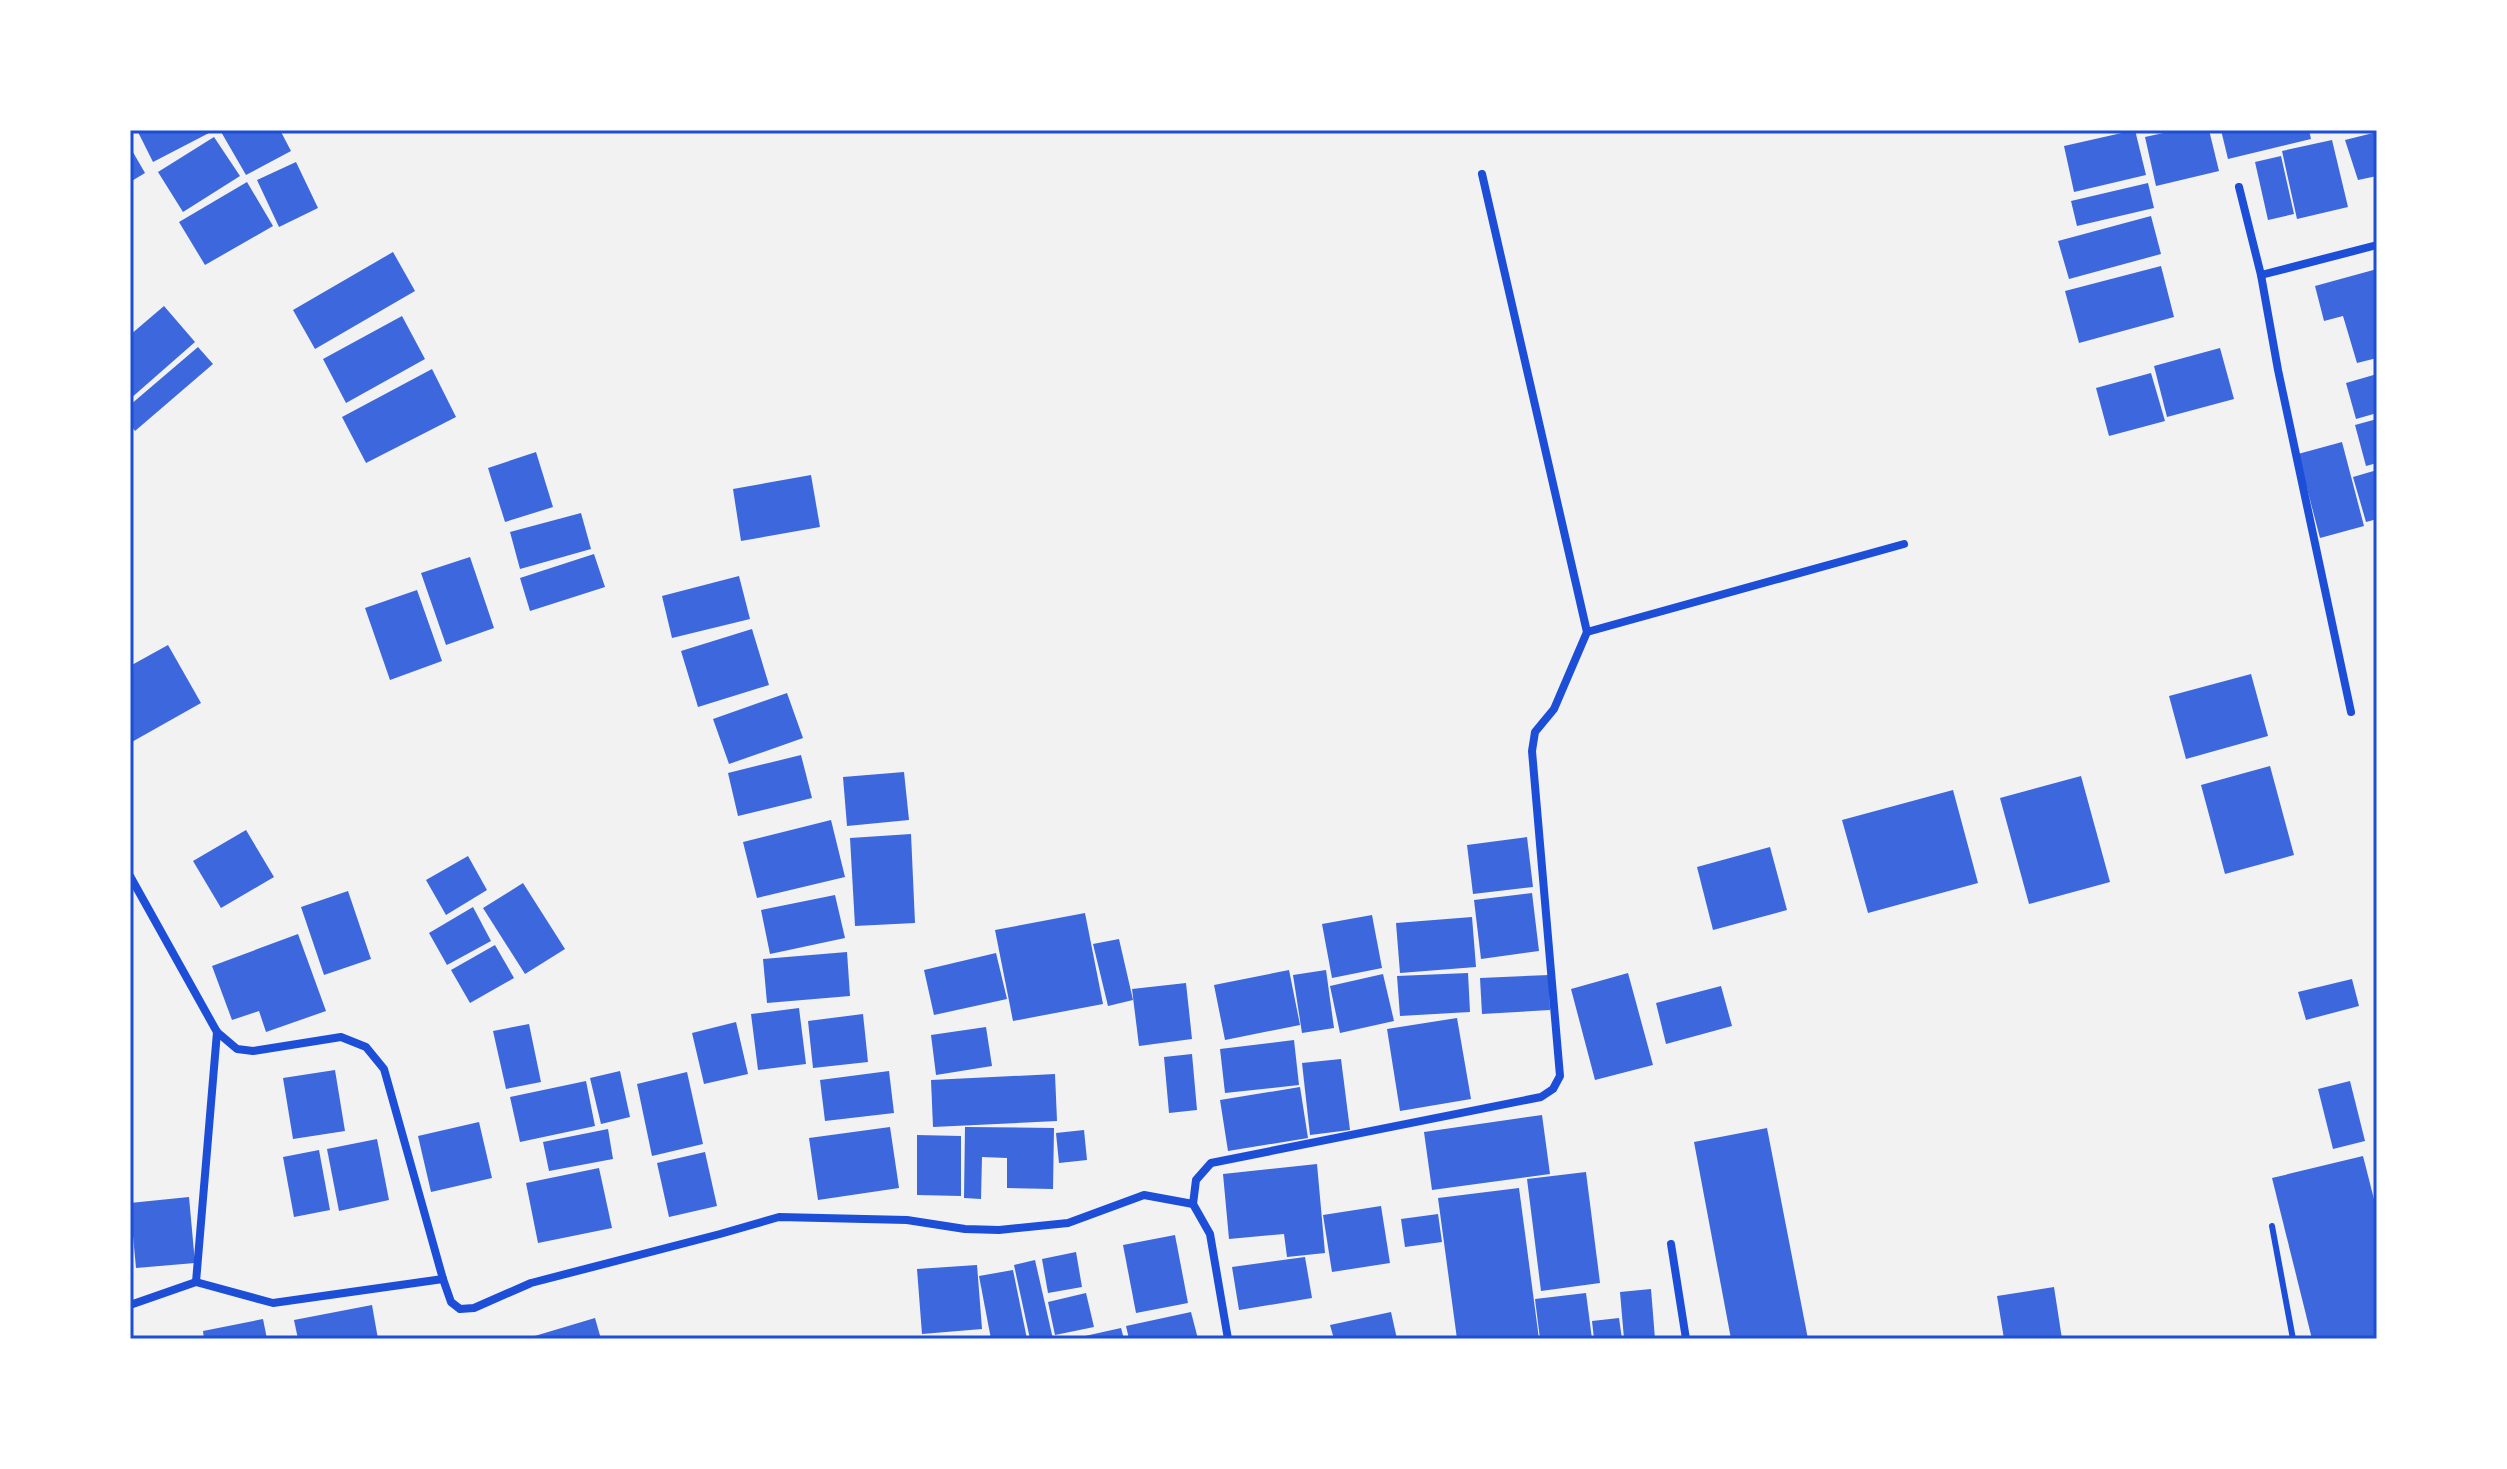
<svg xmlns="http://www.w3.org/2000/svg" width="2507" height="1469" font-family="Signika,sans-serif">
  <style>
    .building { fill: #3d67dc }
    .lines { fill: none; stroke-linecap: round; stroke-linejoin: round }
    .service { stroke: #1d4ed8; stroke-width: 6 }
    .minor { stroke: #1d4ed8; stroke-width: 8 }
    .neatline { fill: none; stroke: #1d4ed8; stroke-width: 3 }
  </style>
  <rect width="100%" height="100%" fill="#f2f2f2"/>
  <g class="building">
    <path d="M137 130H207L209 133 153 162Z"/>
    <path d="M220 130H280L291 151 246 175Z"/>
    <path d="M2135 130 2146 175 2074 192 2064 146Z"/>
    <path d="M2177 130H2209L2219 171 2156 186 2145 137Z"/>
    <path d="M2221 130H2309L2311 139 2228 159Z"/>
    <path d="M2377 132V176L2358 180 2345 140Z"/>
    <path d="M214 137 240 176 183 212 158 172Z"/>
    <path d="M2332 140 2348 207 2297 219 2282 151Z"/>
    <path d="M130 147 145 173 130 182Z"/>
    <path d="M2281 156 2294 214 2268 220 2255 162Z"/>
    <path d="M296 162 318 208 279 227 257 180Z"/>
    <path d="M247 182 273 226 205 265 179 222Z"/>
    <path d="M2148 183 2154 208 2077 226 2071 201Z"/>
    <path d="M2151 216 2161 254 2069 279 2058 241Z"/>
    <path d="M393 252 415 291 315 349 293 310Z"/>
    <path d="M2161 266 2174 317 2079 343 2065 291Z"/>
    <path d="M2377 269V358L2357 363 2343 316 2324 321 2315 286Z"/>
    <path d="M164 306 195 342 130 399V335Z"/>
    <path d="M402 316 425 359 346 403 323 359Z"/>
    <path d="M198 347 213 364 135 431 130 424V405Z"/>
    <path d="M2220 348 2234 399 2167 417 2154 366Z"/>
    <path d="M432 369 456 417 366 463 342 417Z"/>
    <path d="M2151 373 2165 421 2109 436 2096 388Z"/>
    <path d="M2377 374V413L2356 419 2346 383Z"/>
    <path d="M2377 419V463L2366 466 2355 425Z"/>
    <path d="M2342 442 2364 526 2320 538 2298 454Z"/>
    <path d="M536 452 553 507 505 522 488 468Z"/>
    <path d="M2377 470V519L2366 522 2353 477Z"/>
    <path d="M811 475 820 527 741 541 733 489Z"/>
    <path d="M581 513 591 549 520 569 510 532Z"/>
    <path d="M594 554 605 587 530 611 520 578Z"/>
    <path d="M470 557 494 628 446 645 421 573Z"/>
    <path d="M739 576 750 619 672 638 662 596Z"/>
    <path d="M417 590 442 661 390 680 365 608Z"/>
    <path d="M752 629 769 685 698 707 681 651Z"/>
    <path d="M168 645 201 703 130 743V666Z"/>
    <path d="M2251 674 2268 736 2186 759 2169 696Z"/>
    <path d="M787 693 803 738 729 764 713 719Z"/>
    <path d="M801 755 812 798 738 816 728 773Z"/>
    <path d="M2270 766 2294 855 2225 874 2201 785Z"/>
    <path d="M904 772 909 820 847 826 843 777Z"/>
    <path d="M2081 776 2110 882 2029 904 2000 798Z"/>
    <path d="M1953 790 1978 883 1868 913 1842 820Z"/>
    <path d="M831 820 845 877 757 898 743 842Z"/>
    <path d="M246 830 274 877 221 908 193 861Z"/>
    <path d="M911 834 915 923 855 926 850 838Z"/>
    <path d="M1527 837 1533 887 1473 894 1467 845Z"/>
    <path d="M1770 847 1787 910 1713 930 1697 867Z"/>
    <path d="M468 856 487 890 446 915 426 880Z"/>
    <path d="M523 883 565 949 525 974 483 908Z"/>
    <path d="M348 891 371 959 324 975 301 907Z"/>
    <path d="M1532 893 1539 951 1481 959 1474 900Z"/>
    <path d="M835 895 845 938 770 954 761 910Z"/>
    <path d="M473 907 491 941 447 965 429 933Z"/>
    <path d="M1085 913 1103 1004 1013 1021 995 930Z"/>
    <path d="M1372 915 1382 968 1332 978 1322 924Z"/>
    <path d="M1472 917 1476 967 1400 973 1396 923Z"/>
    <path d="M298 934 326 1011 266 1032 259 1011 232 1020 212 966Z"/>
    <path d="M1119 939 1133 1000 1108 1006 1093 944Z"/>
    <path d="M495 945 514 978 470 1003 451 970Z"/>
    <path d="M847 952 850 996 767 1003 763 959Z"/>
    <path d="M996 953 1007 999 934 1015 924 970Z"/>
    <path d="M1289 970 1300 1025 1225 1040 1214 985Z"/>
    <path d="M1326 970 1334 1028 1302 1033 1293 975Z"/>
    <path d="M1468 973 1470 1012 1400 1016 1397 976Z"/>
    <path d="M1628 973 1653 1065 1595 1080 1571 989Z"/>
    <path d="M1383 974 1394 1021 1340 1033 1330 986Z"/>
    <path d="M1549 975 1550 1010 1482 1014 1480 978Z"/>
    <path d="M2352 979 2359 1006 2306 1020 2298 992Z"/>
    <path d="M1186 983 1192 1039 1139 1046 1132 989Z"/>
    <path d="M1721 986 1732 1026 1666 1044 1656 1003Z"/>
    <path d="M799 1008 806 1064 758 1070 751 1014Z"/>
    <path d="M863 1014 868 1062 813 1068 808 1021Z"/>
    <path d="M1457 1018 1471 1099 1400 1111 1387 1029Z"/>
    <path d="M736 1022 748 1074 704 1084 692 1033Z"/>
    <path d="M529 1024 541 1082 506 1089 493 1031Z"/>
    <path d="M986 1027 992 1066 936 1075 931 1035Z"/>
    <path d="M1294 1040 1299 1085 1225 1093 1220 1049Z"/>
    <path d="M1192 1054 1197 1110 1169 1113 1164 1057Z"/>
    <path d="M1341 1059 1350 1130 1310 1135 1302 1063Z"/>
    <path d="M335 1070 345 1131 293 1139 283 1078Z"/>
    <path d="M620 1071 630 1117 601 1124 590 1078Z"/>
    <path d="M889 1071 894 1113 825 1121 820 1080Z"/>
    <path d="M687 1072 703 1144 652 1156 637 1084Z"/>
    <path d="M1055 1074 1057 1121 933 1127 931 1080Z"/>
    <path d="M586 1081 595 1126 520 1142 510 1097Z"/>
    <path d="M2350 1081 2365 1141 2333 1149 2318 1089Z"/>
    <path d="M1300 1087 1308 1138 1228 1151 1220 1100Z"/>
    <path d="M1542 1115 1550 1174 1432 1190 1424 1132Z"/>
    <path d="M479 1122 492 1178 431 1192 418 1136Z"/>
    <path d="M890 1127 899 1188 818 1200 809 1138Z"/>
    <path d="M965 1127 1054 1128 1053 1189 1007 1188V1158L982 1157 981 1199 964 1198Z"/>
    <path d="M1767 1128 1808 1339H1731L1694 1142Z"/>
    <path d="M608 1129 613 1159 549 1171 543 1142Z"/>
    <path d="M1084 1130 1087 1160 1059 1163 1056 1133Z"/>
    <path d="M917 1135 961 1136V1196L917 1195Z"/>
    <path d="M377 1139 389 1200 339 1211 327 1149Z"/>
    <path d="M319 1150 330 1210 294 1217 283 1157Z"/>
    <path d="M705 1152 717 1206 669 1217 657 1163Z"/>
    <path d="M2363 1156 2377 1211V1339H2312L2272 1178Z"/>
    <path d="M1317 1164 1325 1253 1287 1257 1284 1234 1229 1239 1223 1174Z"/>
    <path d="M599 1168 612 1228 538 1243 526 1183Z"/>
    <path d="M1586 1172 1600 1283 1541 1291 1527 1179Z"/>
    <path d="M1519 1188 1539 1339H1457L1438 1198Z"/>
    <path d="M189 1197 195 1263 136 1268 130 1203Z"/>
    <path d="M1381 1206 1390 1263 1332 1272 1323 1215Z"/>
    <path d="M1438 1214 1442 1242 1405 1247 1401 1219Z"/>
    <path d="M1175 1235 1188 1303 1136 1313 1123 1245Z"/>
    <path d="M1076 1252 1082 1287 1048 1293 1042 1259Z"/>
    <path d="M1305 1257 1312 1298 1239 1310 1232 1267Z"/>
    <path d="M1035 1260 1053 1339H1030L1014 1265Z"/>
    <path d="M977 1265 982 1329 922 1334 917 1269Z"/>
    <path d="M1013 1270 1027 1339H991L979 1276Z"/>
    <path d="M2054 1287 2062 1339H2004L1997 1296Z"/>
    <path d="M1651 1289 1655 1339H1624L1620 1292Z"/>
    <path d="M1086 1293 1094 1327 1055 1335 1048 1302Z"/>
    <path d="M1586 1293 1592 1339H1540L1535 1299Z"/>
    <path d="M372 1305 378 1339H298L294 1320Z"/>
    <path d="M1191 1312 1198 1339H1129L1126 1326Z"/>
    <path d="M1391 1312 1397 1339H1334L1330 1325Z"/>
    <path d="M595 1318 601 1339H528V1338Z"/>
    <path d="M1619 1318 1622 1339H1594L1592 1321Z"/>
    <path d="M263 1319 267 1339H204L203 1331Z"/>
    <path d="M1121 1328 1124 1339H1076V1338Z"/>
  </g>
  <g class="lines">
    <path class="service" d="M2272 1226 2293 1339"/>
    <g class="minor">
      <path d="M1482 174 1587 632"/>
      <path d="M2239 187 2261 275 2278 370 2351 712"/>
      <path d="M2261 275 2377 245"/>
      <path d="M130 876 217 1032 237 1049 253 1051 341 1037 366 1047 384 1069 443 1279 451 1302 460 1309 474 1308 531 1283 720 1234 779 1217 907 1220 965 1229 999 1230 1068 1223 1144 1195 1193 1204 1210 1234 1228 1339"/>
      <path d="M1193 1204 1196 1180 1211 1163 1541 1097 1553 1089 1560 1076 1532 751 1535 732 1554 709 1587 632 1904 544"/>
      <path d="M1671 1244 1686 1339"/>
      <path d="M196 1282 217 1032"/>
      <path d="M130 1305 196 1282 273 1303 443 1279"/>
    </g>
  </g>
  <rect width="2507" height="1469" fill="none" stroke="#ffffff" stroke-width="264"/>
  <rect x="132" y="132" width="2243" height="1205" class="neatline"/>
</svg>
